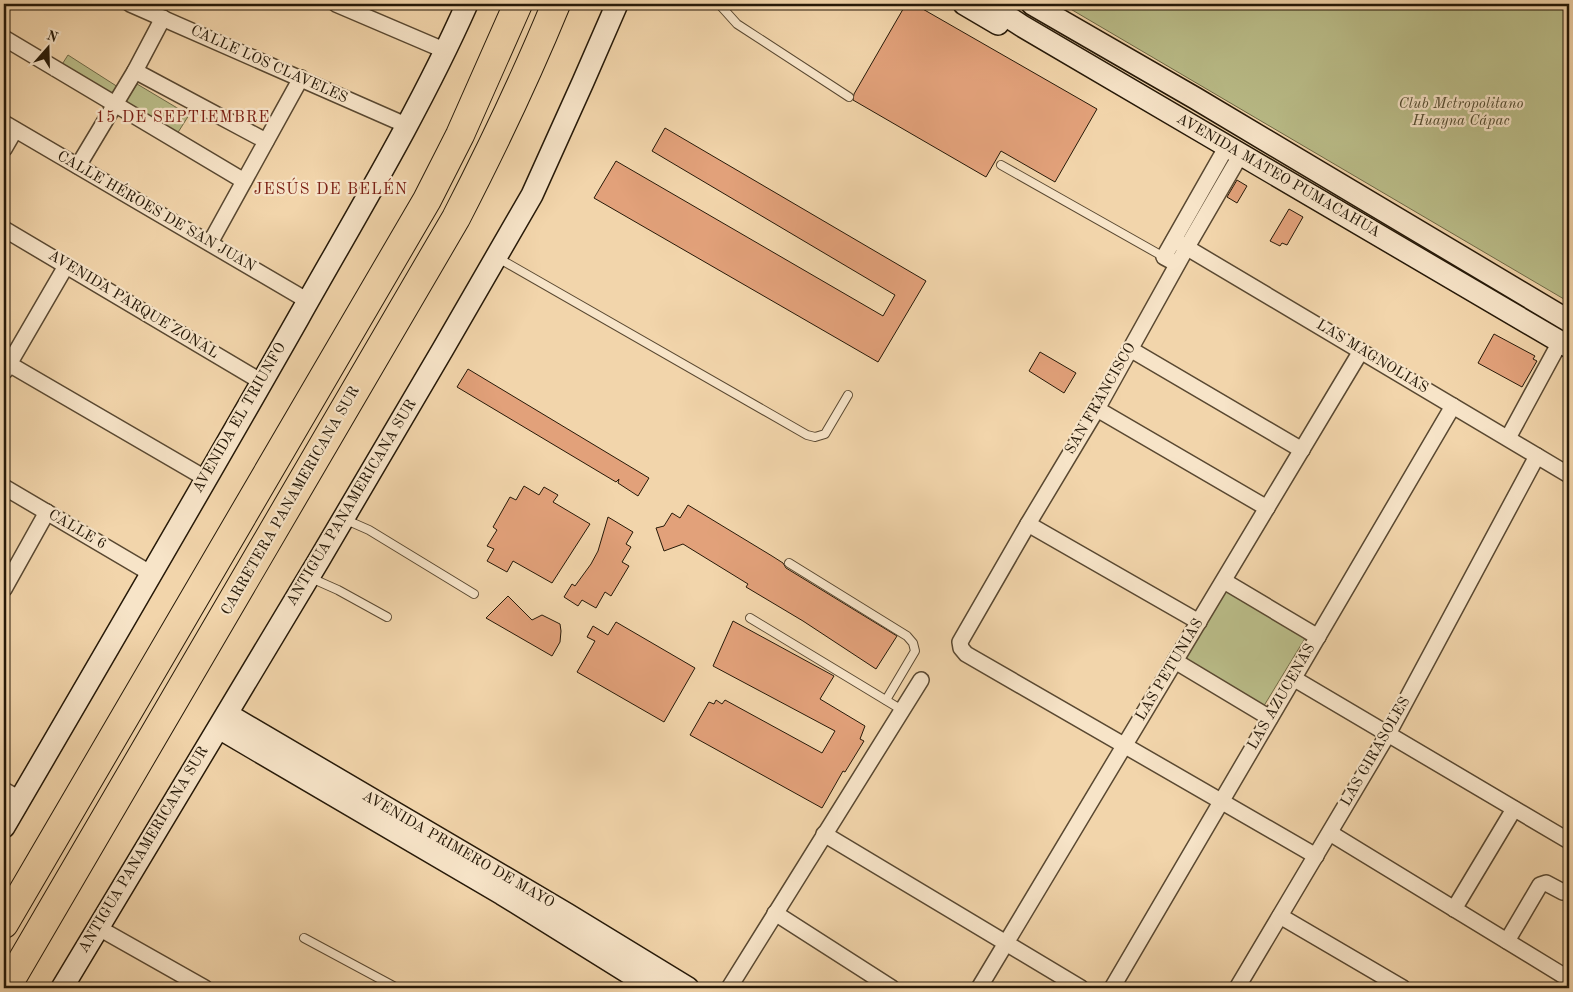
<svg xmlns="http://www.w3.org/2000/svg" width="1573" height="992" font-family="'Old Standard TT',serif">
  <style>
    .green { fill: #babd89; stroke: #706b48 }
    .building { fill: #e2a17a; stroke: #261908 }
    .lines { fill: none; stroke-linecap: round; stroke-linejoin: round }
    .lane-casing { stroke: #594831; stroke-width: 10 }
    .street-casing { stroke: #594831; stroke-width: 18 }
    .secondary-casing { stroke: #261908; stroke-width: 24 }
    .highway-casing { stroke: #261908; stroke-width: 30 }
    .lane { stroke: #f7e4c8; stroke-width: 8 }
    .street { stroke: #f7e4c8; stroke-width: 15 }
    .secondary { stroke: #f7e4c8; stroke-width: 21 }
    .highway { stroke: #f2d5ab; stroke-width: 28 }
    .labels { text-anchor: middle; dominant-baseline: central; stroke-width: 4.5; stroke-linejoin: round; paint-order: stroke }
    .street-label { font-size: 15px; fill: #261908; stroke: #f7e4c8 }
    .park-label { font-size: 15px; font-style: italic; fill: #524a2f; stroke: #f7e4c8 }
    .neighbourhood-label { font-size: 16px; letter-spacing: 1px; fill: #7a1f14; stroke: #f7e4c8 }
  </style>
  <rect width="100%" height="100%" fill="#f2d5ab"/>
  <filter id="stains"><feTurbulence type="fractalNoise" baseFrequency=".004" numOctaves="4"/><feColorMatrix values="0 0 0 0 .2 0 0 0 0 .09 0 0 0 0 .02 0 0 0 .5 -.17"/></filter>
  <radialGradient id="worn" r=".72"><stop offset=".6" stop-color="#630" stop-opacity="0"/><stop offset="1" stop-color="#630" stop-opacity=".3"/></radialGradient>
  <g class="green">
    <path d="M1062 4H1569V302L1113 34Z"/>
    <path d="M68 55 118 87 111 97 61 66Z"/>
    <path d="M137 84 189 115 177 134 125 103Z"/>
    <path d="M1228 587 1307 635 1262 709 1183 661Z"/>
  </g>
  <g class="building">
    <path d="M906 4H914L1097 109 1055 182 1001 151 986 177 853 100 854 94Z"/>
    <path d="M665 128 926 281 878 362 594 198 616 161 883 316 895 295 652 151Z"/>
    <path d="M1237 180 1247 186 1237 203 1227 197Z"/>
    <path d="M1289 209 1303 217 1287 245 1282 243 1280 246 1270 241Z"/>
    <path d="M1494 334 1535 356 1533 359 1537 361 1522 387 1478 363Z"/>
    <path d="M1040 352 1076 373 1064 393 1029 371Z"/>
    <path d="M468 369 649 478 638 496 618 483 619 479 616 482 457 387Z"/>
    <path d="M524 486 539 495 544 487 558 495 553 502 590 524 552 583 513 561 507 572 487 561 494 549 487 546 497 530 493 527 510 497 516 500Z"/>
    <path d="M688 505 772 556 783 563 786 568 897 636 876 669 803 621 746 587 748 584 683 544 664 551 656 528 664 526 672 513 680 518Z"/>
    <path d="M608 517 633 532 626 544 631 547 622 562 629 566 611 596 605 592 596 608 582 600 578 606 564 597 572 584 575 586 591 564 598 551Z"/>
    <path d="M508 596 532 620 542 615 560 624 561 631 560 642 552 656 486 618Z"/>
    <path d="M733 621 834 676 820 699 865 726 860 739 864 741 845 772 843 771 822 808 690 735 709 702 714 704 716 700 722 704 725 700 822 753 835 731 713 666Z"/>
    <path d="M616 622 695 668 664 722 577 672 595 641 587 637 593 626 608 635Z"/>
  </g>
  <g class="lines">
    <g class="lane-casing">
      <g id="lane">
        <path d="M719 4 737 24 849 97"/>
        <path d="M1001 165 1164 257"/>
        <path d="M498 258 807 435 815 437 825 434 848 395"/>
        <path d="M344 519 369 530 474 594"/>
        <path d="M789 563 907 636 913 643 915 651 886 700"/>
        <path d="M311 578 338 590 387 617"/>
        <path d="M750 618 902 710"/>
        <path d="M304 938 397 988"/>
      </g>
    </g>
    <g class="street-casing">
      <g id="street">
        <path d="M130 4 408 126"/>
        <path d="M336 4 446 51"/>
        <path d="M4 38 244 181"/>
        <path d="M135 71 266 141"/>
        <path d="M4 123 308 301"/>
        <path d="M4 149 15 130"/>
        <path d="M1241 154 1187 247 1097 409 1028 524 960 642 961 648 966 654 1316 856"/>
        <path d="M78 166 135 71 163 18"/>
        <path d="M4 229 262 382"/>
        <path d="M1174 240 1569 475"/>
        <path d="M210 243 301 78"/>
        <path d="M1177 264 1164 257 1227 146"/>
        <path d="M1130 349 1302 450"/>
        <path d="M9 364 205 478"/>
        <path d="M5 371 66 266"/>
        <path d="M1097 409 1267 508"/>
        <path d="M1508 438 1560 342"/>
        <path d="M4 487 150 573"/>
        <path d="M1028 524 1199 622"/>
        <path d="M1224 581 1318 637"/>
        <path d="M4 589 47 512"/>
        <path d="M1175 661 1270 718"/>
        <path d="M1293 678 1569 841"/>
        <path d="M4 790 20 799"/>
        <path d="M1330 833 1569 979"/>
        <path d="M824 834 1081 988"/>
        <path d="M1454 909 1514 809"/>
        <path d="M775 913 892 988"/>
        <path d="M1280 916 1403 988"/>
        <path d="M97 927 205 988"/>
        <path d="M1507 941 1540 885 1546 883 1563 892"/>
        <path d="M729 988 921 680"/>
        <path d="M979 988 1361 351"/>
        <path d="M1112 988 1453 406"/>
        <path d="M1237 988 1388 734 1537 456"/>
      </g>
    </g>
    <g class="secondary-casing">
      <g id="secondary">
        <path d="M964 4 998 24"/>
        <path d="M988 4 1022 26 1569 347"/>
        <path d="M1032 4 1195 98 1569 321"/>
        <path d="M227 714 567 914 688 988"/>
        <path d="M219 728 502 894 653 988"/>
        <path d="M4 827C103 657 202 488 299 317 357 214 419 112 467 4"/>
        <path d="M62 988 319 560 443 349 532 195 583 82 617 4"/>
      </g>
    </g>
    <g class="highway-casing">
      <g id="highway">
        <path d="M4 924 427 200 460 135 518 4"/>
        <path d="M6 988 456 218C492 148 526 77 556 4"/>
      </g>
    </g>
    <use href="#lane" class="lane"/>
    <use href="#street" class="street"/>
    <use href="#secondary" class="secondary"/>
    <use href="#highway" class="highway"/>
  </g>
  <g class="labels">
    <g class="street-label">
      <text transform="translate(269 65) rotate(24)">CALLE LOS CLAVELES</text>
      <text transform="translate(1278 176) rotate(30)">AVENIDA MATEO PUMACAHUA</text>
      <text transform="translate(156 212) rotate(30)">CALLE HÉROES DE SAN JUAN</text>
      <text transform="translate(133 305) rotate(31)">AVENIDA PARQUE ZONAL</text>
      <text transform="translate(1372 357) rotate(31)">LAS MAGNOLIAS</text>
      <text transform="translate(1101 399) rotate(-60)">SAN FRANCISCO</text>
      <text transform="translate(240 418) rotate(-60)">AVENIDA EL TRIUNFO</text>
      <text transform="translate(291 501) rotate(-60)">CARRETERA PANAMERICANA SUR</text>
      <text transform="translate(352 503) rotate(-59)">ANTIGUA PANAMERICANA SUR</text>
      <text transform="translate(77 530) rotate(30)">CALLE 6</text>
      <text transform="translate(1170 670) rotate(-59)">LAS PETUNIAS</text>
      <text transform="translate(1282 697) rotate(-60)">LAS AZUCENAS</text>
      <text transform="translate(1376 752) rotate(-60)">LAS GIRASOLES</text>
      <text transform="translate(144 850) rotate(-59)">ANTIGUA PANAMERICANA SUR</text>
      <text transform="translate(458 850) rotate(30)">AVENIDA PRIMERO DE MAYO</text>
    </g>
    <g class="park-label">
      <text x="1461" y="104">Club Metropolitano<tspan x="1461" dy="17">Huayna Cápac</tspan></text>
    </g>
    <g class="neighbourhood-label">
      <text x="183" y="118">15 DE SEPTIEMBRE</text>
      <text x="331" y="190">JESÚS DE BELÉN</text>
    </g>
  </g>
  <rect width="1573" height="992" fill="none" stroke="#f2d5ab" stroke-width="20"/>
  <rect x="5" y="5" width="1563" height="982" fill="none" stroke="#261908" stroke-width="2.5"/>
  <rect x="10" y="10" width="1553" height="972" fill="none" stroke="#261908"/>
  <g transform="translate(48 48) rotate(20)" stroke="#f7e4c8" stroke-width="4" paint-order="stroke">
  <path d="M0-4L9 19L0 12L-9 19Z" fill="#261908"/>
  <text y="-8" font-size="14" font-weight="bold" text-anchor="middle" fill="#261908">N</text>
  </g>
  <rect width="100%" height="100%" filter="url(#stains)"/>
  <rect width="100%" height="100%" fill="url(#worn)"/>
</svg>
